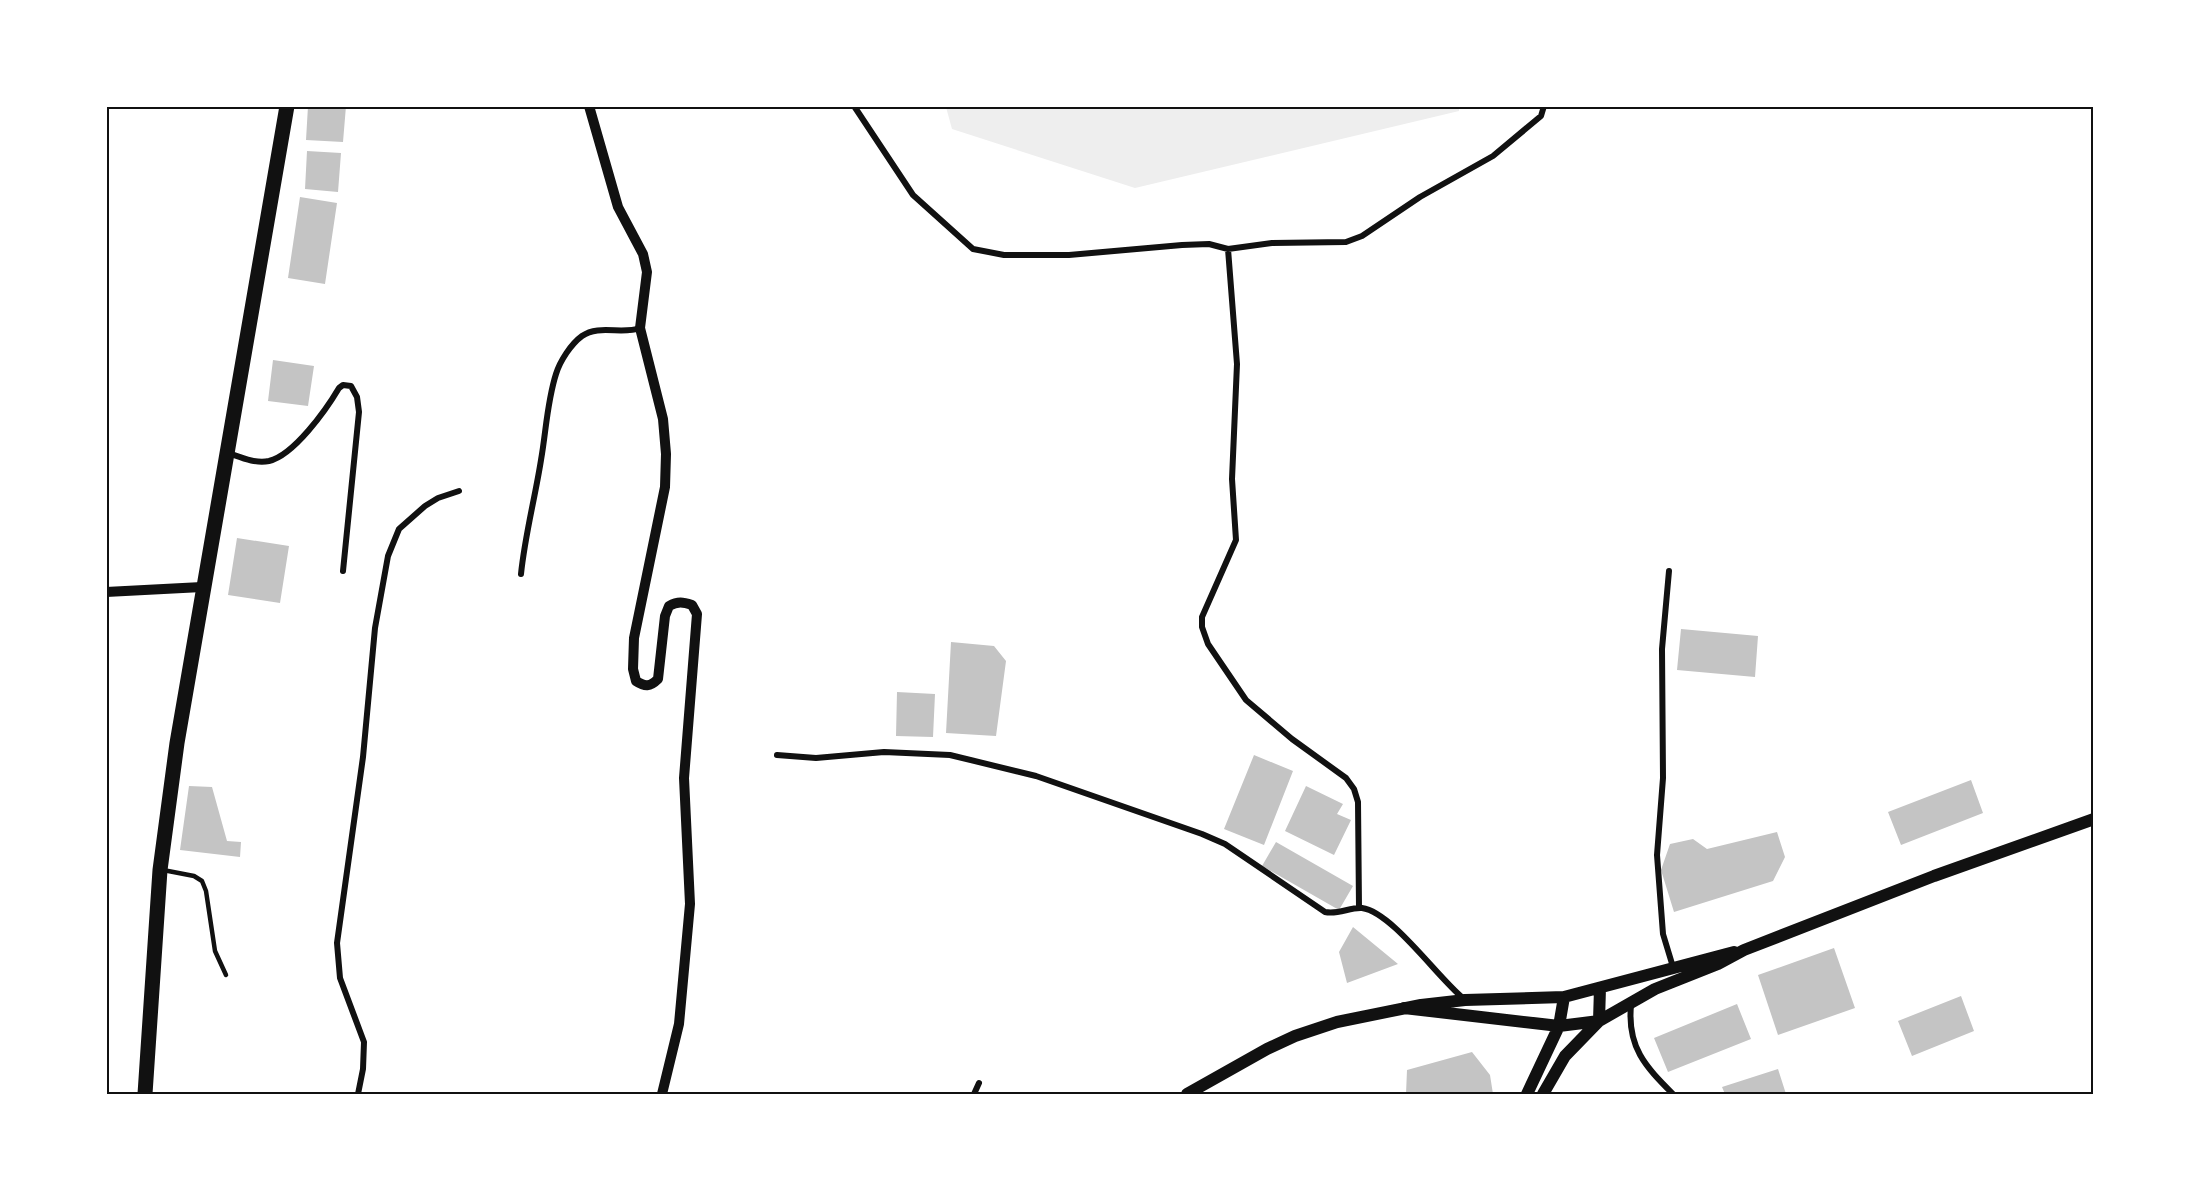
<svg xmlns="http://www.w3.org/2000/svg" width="2200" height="1201" font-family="Georgia,serif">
<rect width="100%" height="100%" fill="#fff"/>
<path fill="#eee" d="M946,107v-1l513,1v4l-324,77 -183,-59z"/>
<path fill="#c4c4c4" d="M308,106h38l-3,36 -37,-2z
M307,151l34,2 -3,39 -33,-3z
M300,197l37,6 -12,81 -37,-6z
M273,360l41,6 -6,40 -40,-5z
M237,538l52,8 -9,57 -52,-8z
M1681,629l77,7 -3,41 -78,-7z
M951,642l43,4 12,15 -10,75 -50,-3z
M897,692l38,2 -2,43 -37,-1z
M1254,755l39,16 -29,74 -40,-16z
M1971,780l12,33 -82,32 -13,-33z
M189,786l23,1 15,54 14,1 -1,15 -60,-7z
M1306,786l37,18 -6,10 14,6 -17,35 -49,-24z
M1777,832l8,25 -12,24 -99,31 -13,-42 9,-26 23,-5 14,10z
M1276,842l77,44 -14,24 -77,-44z
M1353,927l45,37 -51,19 -8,-31z
M1834,948l21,60 -77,27 -20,-60z
M1961,996l13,35 -62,25 -14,-35z
M1737,1004l14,35 -83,33 -14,-34z
M1472,1052l18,23 3,19h-87l1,-24z
M1778,1069l8,25h-61l-3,-7z"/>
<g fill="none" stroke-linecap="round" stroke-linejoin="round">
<path stroke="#111" stroke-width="4.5" d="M163,870l31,6 8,5 4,10 9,60 11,24"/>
<path stroke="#111" stroke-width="6" d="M854,106l59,89 60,54 31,6h65l113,-10 27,-1 19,5 44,-6 74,-1 16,-6 58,-39 73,-41 48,-40 3,-10
M1228,249l9,115 -5,115 4,61 -34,77v10l6,17 38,56 46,39 54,39 8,11 4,13 1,106
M228,453c12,4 27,11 41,8 25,-6 57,-51 70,-73l4,-3 8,1 6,11 2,15 -16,159
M1669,571l-7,78 1,129 -6,77 6,79 10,33
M521,574c4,-39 14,-76 20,-114 5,-28 6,-58 15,-86 4,-13 15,-30 26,-38 17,-12 40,-1 58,-8
M777,755l39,3 68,-6 66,3 86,21 166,58 23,10 100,68c13,3 25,-5 37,-4 30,4 76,70 101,90
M1631,1005c-4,42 14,61 42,89
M358,1094l5,-25 1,-27 -24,-64 -3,-35 26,-186 12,-129 13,-72 11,-27 26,-23 13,-8 21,-7
M974,1094l5,-11"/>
<path stroke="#111" stroke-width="10" d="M589,106l29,101 25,47 4,18 -7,56 23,91 3,35 -1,33 -31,151 -1,31 3,12c9,6 14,6 22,-2l7,-63 4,-10c9,-5 14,-4 23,-1l5,9 -13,164 6,126 -11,120 -17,70
M106,592l96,-5"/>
<path stroke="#111" stroke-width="12" d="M1404,1008l155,18 40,-5 56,-32 63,-25 26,-14 190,-74 160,-57
M1187,1094l80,-45 28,-13 42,-14 84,-17 44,-5 99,-3 170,-45
M1527,1094l32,-68 5,-29
M1543,1094l22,-38 34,-35 1,-33"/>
<path stroke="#111" stroke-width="15" d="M145,1094l15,-224 17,-127 110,-637"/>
</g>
<rect width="2200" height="1201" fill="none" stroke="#ffffff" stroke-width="216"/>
<rect x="108" y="108" width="1984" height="985" fill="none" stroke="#111" stroke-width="2"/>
</svg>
